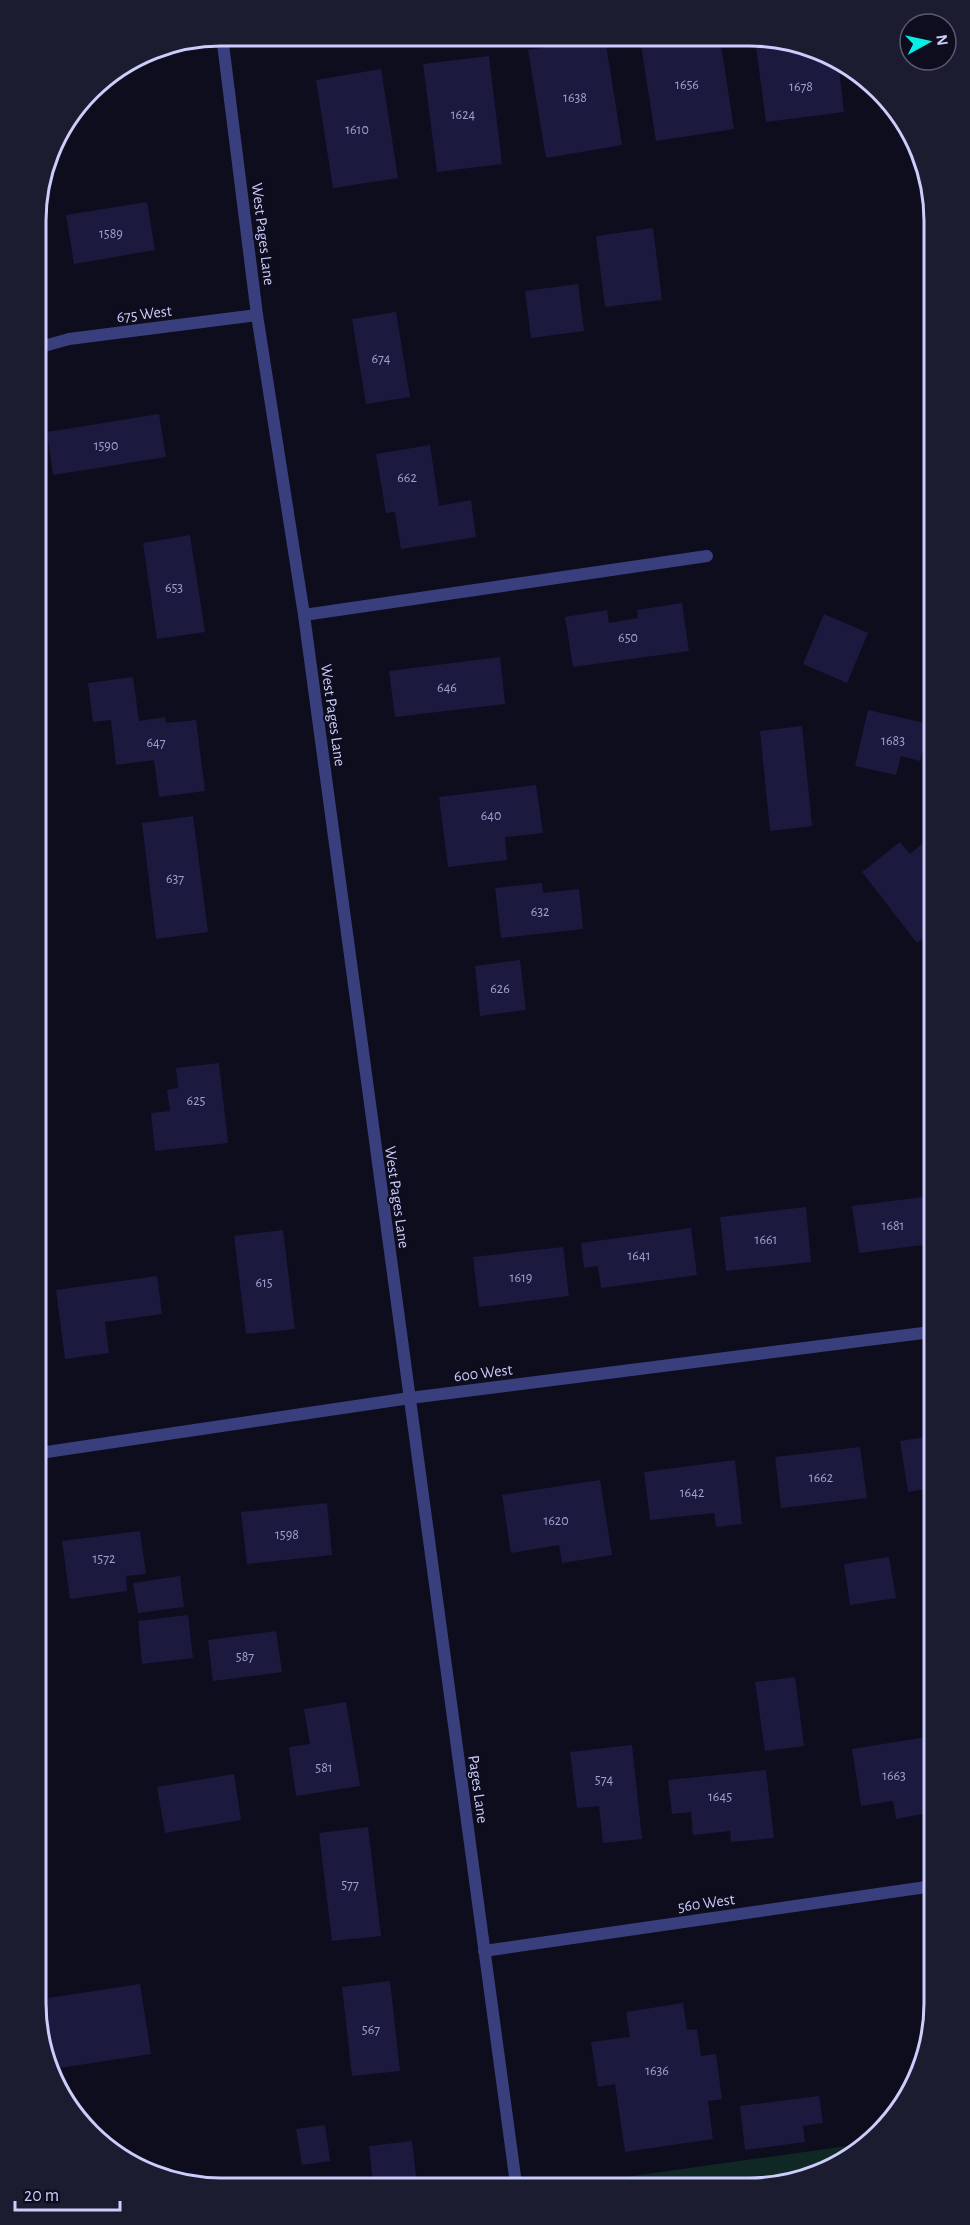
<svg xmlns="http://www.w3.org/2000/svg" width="970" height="2225" font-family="'Alegreya Sans',sans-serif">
<rect width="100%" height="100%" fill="#0d0d1e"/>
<path fill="#102824" d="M868,2143l-17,15 -55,25 -220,1z"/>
<path fill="#1c193f" d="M605,38l17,107 -76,13 -18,-108z
M640,39h80l14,90 -78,12z
M755,39l29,1 47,15 7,5 6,52 -78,10z
M489,56l13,108 -65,8 -14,-108z
M381,69l17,109 -65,10 -17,-108z
M876,88l3,2 11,18 -10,2z
M147,202l8,48 -81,14 -8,-49z
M653,228l9,72 -57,7 -9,-71z
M578,284l6,47 -53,7 -6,-47z
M396,312l14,85 -44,7 -14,-85z
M159,414l7,43 -113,18 -6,-43z
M430,445l9,61 32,-6 5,37 -75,12 -6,-37 -9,1 -10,-59z
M190,535l15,97 -48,7 -14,-96z
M682,603l7,48 -116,16 -8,-50 42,-7 2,13 29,-5 -1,-8z
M824,614l44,19 -21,50 -44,-19z
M500,657l5,47 -110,13 -6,-46z
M133,677l6,44 26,-4 1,6 30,-3 9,71 -46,6 -5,-37 -38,5 -5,-45 -18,2 -5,-39z
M868,710l61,14 -9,37 -19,-5 -5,19 -41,-9z
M802,726l10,100 -42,5 -10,-100z
M536,785l7,48 -38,4 2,23 -59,7 -9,-70z
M193,816l15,116 -52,7 -14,-116z
M900,842l10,12 13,-11 7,8v82l-13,10 -55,-71z
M542,883l1,10 36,-4 4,40 -82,9 -6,-50z
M520,960l6,50 -46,6 -5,-50z
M219,1063l9,80 -73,8 -4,-38 19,-2 -3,-21 11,-2 -2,-20z
M931,1196v48l-72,9 -7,-47z
M806,1207l5,55 -85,9 -6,-54z
M691,1228l6,47 -96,13 -3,-22 -14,2 -3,-25z
M283,1230l12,99 -49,5 -12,-98z
M563,1247l6,49 -90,11 -6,-50z
M157,1276l5,38 -57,8 4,31 -44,6 -9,-69z
M932,1436v52l-24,4 -8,-51z
M860,1447l7,51 -86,10 -6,-51z
M735,1460l7,64 -26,3 -2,-14 -64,7 -6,-48z
M600,1480l12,75 -50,8 -3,-18 -48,8 -9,-58z
M327,1503l5,52 -85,9 -6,-52z
M140,1531l6,43 -20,2 1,15 -57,8 -8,-58z
M889,1557l7,41 -46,7 -6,-41z
M180,1576l4,31 -46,6 -5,-30z
M188,1615l5,43 -51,6 -4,-43z
M276,1631l6,41 -69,9 -5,-41z
M795,1677l9,69 -39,5 -10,-69z
M346,1702l14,84 -64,10 -7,-49 21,-3 -6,-35z
M933,1736v76l-37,7 -3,-18 -32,5 -9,-57z
M632,1745l10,94 -39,4 -4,-37 -22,2 -7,-56z
M766,1770l8,68 -43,4 -1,-11 -37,4 -2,-23 -19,2 -4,-34z
M234,1774l7,46 -76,13 -8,-46z
M368,1827l13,109 -49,5 -13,-108z
M390,1981l10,90 -48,5 -10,-89z
M140,1984l11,70 -98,15 -9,-16 -2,-54z
M683,2003l4,27 10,-1 4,27 15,-2 6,45 -14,2 5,38 -88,13 -10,-68 -17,3 -7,-45 39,-5 -4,-25z
M819,2096l4,27 -20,3 2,16 -60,8 -5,-44z
M325,2125l5,36 -28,4 -6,-36z
M105,2134l2,12 -16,-11z
M412,2141l5,43 -44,1 -4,-39z
M286,2177l1,8h-54v-1z"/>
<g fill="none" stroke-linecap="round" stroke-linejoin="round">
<path stroke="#393f7c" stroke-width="12" d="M37,348l32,-9 188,-24
M304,615l403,-59
M40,1453l370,-55
M484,1951l449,-65"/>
<path stroke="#393f7c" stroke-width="12" d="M222,36l35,279 47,300 212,1569
M410,1398l521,-66"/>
</g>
<g text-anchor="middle" stroke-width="4.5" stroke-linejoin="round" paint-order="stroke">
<g font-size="14" fill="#a0a0ce">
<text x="687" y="89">1656</text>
<text x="801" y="91">1678</text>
<text x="575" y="102">1638</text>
<text x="463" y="119">1624</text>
<text x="357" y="134">1610</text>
<text x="111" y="238">1589</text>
<text x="381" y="363">674</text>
<text x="106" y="450">1590</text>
<text x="407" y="482">662</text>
<text x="174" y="592">653</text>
<text x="628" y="642">650</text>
<text x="447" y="692">646</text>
<text x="893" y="745">1683</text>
<text x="156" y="747">647</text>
<text x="491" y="820">640</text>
<text x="175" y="883">637</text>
<text x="540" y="916">632</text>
<text x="500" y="993">626</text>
<text x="196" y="1105">625</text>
<text x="893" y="1230">1681</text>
<text x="766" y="1244">1661</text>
<text x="639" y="1260">1641</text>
<text x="521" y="1282">1619</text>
<text x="264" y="1287">615</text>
<text x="821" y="1482">1662</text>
<text x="692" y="1497">1642</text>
<text x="556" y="1525">1620</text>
<text x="287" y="1539">1598</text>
<text x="104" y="1563">1572</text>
<text x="245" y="1661">587</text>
<text x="324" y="1772">581</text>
<text x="894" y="1780">1663</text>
<text x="604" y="1784">574</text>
<text x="720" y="1801">1645</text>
<text x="350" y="1889">577</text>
<text x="371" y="2034">567</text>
<text x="657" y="2075">1636</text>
</g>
<g font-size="16" fill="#cccdfd" stroke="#0d0d1e">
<text transform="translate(264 234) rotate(83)" y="6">West Pages Lane</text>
<text transform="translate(144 313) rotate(-7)" y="6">675 West</text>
<text transform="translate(334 715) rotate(82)" y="6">West Pages Lane</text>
<text transform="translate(398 1197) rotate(82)" y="6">West Pages Lane</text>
<text transform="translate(483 1372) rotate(-7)" y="6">600 West</text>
<text transform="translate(479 1789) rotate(82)" y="6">Pages Lane</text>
<text transform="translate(706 1902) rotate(-8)" y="6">560 West</text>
</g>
</g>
<path d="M0 0H970V2225H0ZM221 46H749A175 175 0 0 1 924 221V2003A175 175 0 0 1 749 2178H221A175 175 0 0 1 46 2003V221A175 175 0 0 1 221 46Z" fill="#1c1c30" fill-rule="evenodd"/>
<path fill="none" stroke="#cccdfd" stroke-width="3" d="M221 46H749A175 175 0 0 1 924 221V2003A175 175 0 0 1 749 2178H221A175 175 0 0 1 46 2003V221A175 175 0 0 1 221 46Z"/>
<g transform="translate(928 42) rotate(82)"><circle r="28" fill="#0d0d1e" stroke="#595a77" stroke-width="1.5"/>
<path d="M0-4.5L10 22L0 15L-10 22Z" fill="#07eee7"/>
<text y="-9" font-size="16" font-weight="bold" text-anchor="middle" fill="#cccdfd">N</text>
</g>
<path d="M15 2201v9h105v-9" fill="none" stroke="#cccdfd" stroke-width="3"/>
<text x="24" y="2201" font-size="18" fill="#cccdfd" stroke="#0d0d1e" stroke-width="4.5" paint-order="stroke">20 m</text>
</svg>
